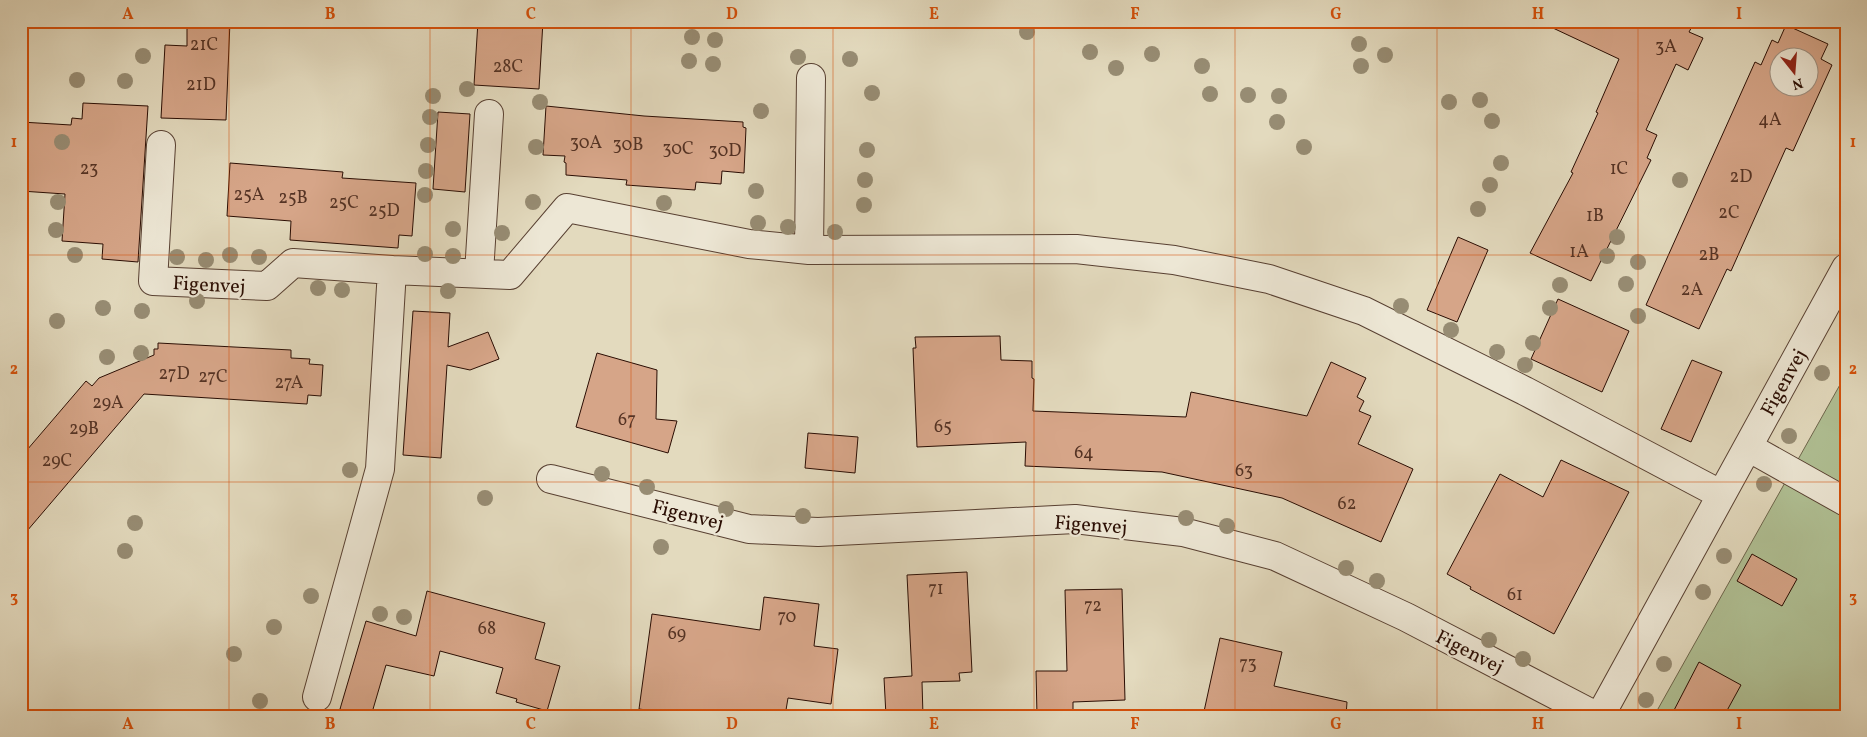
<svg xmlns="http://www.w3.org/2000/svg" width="1867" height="737" font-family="Vollkorn,serif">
<rect width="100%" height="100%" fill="#e3dabe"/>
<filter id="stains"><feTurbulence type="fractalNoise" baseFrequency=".004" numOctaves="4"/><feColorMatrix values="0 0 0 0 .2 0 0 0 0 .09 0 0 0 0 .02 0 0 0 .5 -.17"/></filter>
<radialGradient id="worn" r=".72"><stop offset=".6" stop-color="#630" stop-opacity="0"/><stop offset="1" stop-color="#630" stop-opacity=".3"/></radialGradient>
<path fill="#b0c094" stroke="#6d664c" d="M1846,374v342h-192z"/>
<path fill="#d6a588" stroke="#2a0d03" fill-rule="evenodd" d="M187,21h43l-4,99 -65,-2 4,-73 22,1z
M478,21h65l-4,68 -65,-4z
M1538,21h157l-6,11 14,6 -15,32 -12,-6 -30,66 11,5 -10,23 4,2 -60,121 -61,-28 43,-80 -2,-1 27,-59 -2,-1 23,-53z
M1786,25l42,19 -7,15 11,6 -39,86 -7,-3 -55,123 -4,-2 -28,60 -53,-24 109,-243 6,3 11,-25 6,3zM1780,58h30v30h-30z
M83,103l65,3 -10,156 -36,-3 1,-15 -41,-3 3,-47 -44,-3v-69l50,3 1,-7 10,1z
M546,106l98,10 99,6v5l3,1 -2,45 -22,-2 -1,13 -25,-2 -1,8 -69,-5 1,-5 -61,-5v-12l-2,-1 1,-6 -22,-1z
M438,112l32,2 -5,78 -32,-3z
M230,163l113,9 -1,6 74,5 -4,53 -13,-1 -1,13 -108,-8 1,-19 -64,-5z
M1458,237l30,13 -31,72 -30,-12z
M1558,299l71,32 -27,61 -71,-33z
M413,311l37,2 -2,34 40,-15 11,27 -29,11 -23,-5 -6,93 -38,-3z
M1000,336l1,24 31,1v17l2,1 -1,32 153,6 5,-25 116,24 24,-54 35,16 -9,19 7,4 -5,10 12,5 -13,28 55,25 -32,73 -99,-44 -120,-26 -137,-6 1,-24 -109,5 -4,-99h3l-1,-11z
M158,343l133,7v8l19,1 -1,5 14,1 -2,31 -13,-1 -1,9 -163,-10 -123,144v-81l65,-76 6,5 7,-8 55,-23v-6h4z
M597,353l60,17 -1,49 21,2 -9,32 -92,-26z
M1692,360l30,12 -31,70 -30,-13z
M808,433l50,4 -3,36 -50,-5z
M1561,460l68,32 -75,142 -84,-45 1,-2 -24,-13 53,-100 43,23z
M1752,554l45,25 -15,27 -45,-25z
M967,572l5,100 -13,1 1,8 -38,1 1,34h-37l-2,-38 28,-2 -5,-101z
M1122,589l3,111 -52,2v14h-36l-1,-45h31l-2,-81z
M427,591l118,32 -10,36 25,7 -13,45 -31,-9 1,-3 -21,-6 7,-25 -63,-17 -6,25 -48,-11 -15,51h-9l-22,-7 26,-88 50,15z
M764,597l55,7 -5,42 24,3 -7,55 -43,-6 -3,18h-94l-52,-7 13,-95 108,16z
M1220,638l62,14 -8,34 73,16 -1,14h-143z
M1699,662l42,23 -17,31h-53z"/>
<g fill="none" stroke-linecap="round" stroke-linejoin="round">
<defs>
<path id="minor" d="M161,145l-8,136 114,5 26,-23 99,7
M809,250l2,-172
M479,273l10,-159
M1748,447l98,55
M551,479l198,50 69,3 257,-13 108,13 92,24 131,61 190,99
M317,697l63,-228 12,-199 118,5 57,-67 182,36 60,6 267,-1 98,11 95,19 95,32 161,80 195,103
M1600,716l246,-448"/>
</defs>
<use href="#minor" stroke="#584032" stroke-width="30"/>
<use href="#minor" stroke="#ede7d5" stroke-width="28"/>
</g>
<g fill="#978c73">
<circle cx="1027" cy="32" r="8"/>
<circle cx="692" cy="37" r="8"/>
<circle cx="715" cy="40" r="8"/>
<circle cx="1359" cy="44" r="8"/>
<circle cx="1090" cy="52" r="8"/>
<circle cx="1152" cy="54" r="8"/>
<circle cx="1385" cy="55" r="8"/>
<circle cx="143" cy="56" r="8"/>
<circle cx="798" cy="57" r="8"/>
<circle cx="850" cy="59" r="8"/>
<circle cx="689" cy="61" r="8"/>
<circle cx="713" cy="64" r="8"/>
<circle cx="1202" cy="66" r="8"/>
<circle cx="1361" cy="66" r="8"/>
<circle cx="1116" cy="68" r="8"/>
<circle cx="77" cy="80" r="8"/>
<circle cx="125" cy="81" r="8"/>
<circle cx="467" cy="89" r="8"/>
<circle cx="872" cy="93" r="8"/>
<circle cx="1210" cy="94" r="8"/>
<circle cx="1248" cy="95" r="8"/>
<circle cx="433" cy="96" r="8"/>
<circle cx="1279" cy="96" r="8"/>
<circle cx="1480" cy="100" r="8"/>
<circle cx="540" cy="102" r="8"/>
<circle cx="1449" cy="102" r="8"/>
<circle cx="761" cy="111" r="8"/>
<circle cx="430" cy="117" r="8"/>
<circle cx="1492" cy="121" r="8"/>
<circle cx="1277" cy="122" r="8"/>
<circle cx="62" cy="142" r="8"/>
<circle cx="428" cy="145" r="8"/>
<circle cx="536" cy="147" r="8"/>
<circle cx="1304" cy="147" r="8"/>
<circle cx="867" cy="150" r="8"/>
<circle cx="1501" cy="163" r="8"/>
<circle cx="426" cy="171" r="8"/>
<circle cx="865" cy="180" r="8"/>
<circle cx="1680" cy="180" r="8"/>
<circle cx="1490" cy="185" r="8"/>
<circle cx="756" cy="191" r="8"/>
<circle cx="425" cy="195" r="8"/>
<circle cx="58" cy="202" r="8"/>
<circle cx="533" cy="202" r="8"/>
<circle cx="664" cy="203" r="8"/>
<circle cx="864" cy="205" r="8"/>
<circle cx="1478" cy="209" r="8"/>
<circle cx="758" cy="223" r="8"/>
<circle cx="788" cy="227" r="8"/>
<circle cx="453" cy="229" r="8"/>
<circle cx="56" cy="230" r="8"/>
<circle cx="835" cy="232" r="8"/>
<circle cx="502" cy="233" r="8"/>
<circle cx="1617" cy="237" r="8"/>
<circle cx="425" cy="254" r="8"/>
<circle cx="75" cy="255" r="8"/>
<circle cx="230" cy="255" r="8"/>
<circle cx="453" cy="256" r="8"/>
<circle cx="1607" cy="256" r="8"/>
<circle cx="177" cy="257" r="8"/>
<circle cx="259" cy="257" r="8"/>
<circle cx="206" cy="260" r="8"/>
<circle cx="1638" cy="262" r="8"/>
<circle cx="1626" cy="284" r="8"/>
<circle cx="1560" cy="285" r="8"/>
<circle cx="318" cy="288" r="8"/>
<circle cx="342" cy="290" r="8"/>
<circle cx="448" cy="291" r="8"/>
<circle cx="197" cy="301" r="8"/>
<circle cx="1401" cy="306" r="8"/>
<circle cx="103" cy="308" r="8"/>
<circle cx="1550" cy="308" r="8"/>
<circle cx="142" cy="311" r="8"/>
<circle cx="1638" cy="316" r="8"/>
<circle cx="57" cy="321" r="8"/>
<circle cx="1451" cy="330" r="8"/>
<circle cx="1533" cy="343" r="8"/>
<circle cx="1497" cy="352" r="8"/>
<circle cx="141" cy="353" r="8"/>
<circle cx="107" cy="357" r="8"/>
<circle cx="1525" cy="365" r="8"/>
<circle cx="1822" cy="373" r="8"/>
<circle cx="1789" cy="436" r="8"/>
<circle cx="350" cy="470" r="8"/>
<circle cx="602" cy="474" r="8"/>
<circle cx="1764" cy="484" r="8"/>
<circle cx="647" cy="487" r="8"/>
<circle cx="485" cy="498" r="8"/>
<circle cx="726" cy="509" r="8"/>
<circle cx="803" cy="516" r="8"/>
<circle cx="1186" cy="518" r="8"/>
<circle cx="135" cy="523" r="8"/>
<circle cx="1227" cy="526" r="8"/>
<circle cx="661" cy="547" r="8"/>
<circle cx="125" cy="551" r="8"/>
<circle cx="1724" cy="556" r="8"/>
<circle cx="1346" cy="568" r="8"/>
<circle cx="1377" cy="581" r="8"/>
<circle cx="1703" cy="592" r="8"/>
<circle cx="311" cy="596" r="8"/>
<circle cx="380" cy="614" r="8"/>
<circle cx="404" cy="617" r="8"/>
<circle cx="274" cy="627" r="8"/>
<circle cx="1489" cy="640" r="8"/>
<circle cx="234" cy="654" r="8"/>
<circle cx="1523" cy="659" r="8"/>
<circle cx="1664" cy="664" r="8"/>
<circle cx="1646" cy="700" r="8"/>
<circle cx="260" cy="701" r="8"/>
</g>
<path fill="none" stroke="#d5510b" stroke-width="1" stroke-opacity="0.55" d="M229,21v695M430,21v695M631,21v695M833,21v695M1034,21v695M1235,21v695M1437,21v695M1638,21v695M21,255h1825M21,482h1825"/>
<g text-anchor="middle" stroke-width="4.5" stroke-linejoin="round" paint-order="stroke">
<g font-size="18" fill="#553324">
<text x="204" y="50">21C</text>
<text x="1666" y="52">3A</text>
<text x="508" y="72">28C</text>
<text x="201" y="90">21D</text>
<text x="1770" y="125">4A</text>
<text x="586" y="148">30A</text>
<text x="628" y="150">30B</text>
<text x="678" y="154">30C</text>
<text x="725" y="156">30D</text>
<text x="89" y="174">23</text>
<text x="1619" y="174">1C</text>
<text x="1741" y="182">2D</text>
<text x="249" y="200">25A</text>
<text x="293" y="203">25B</text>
<text x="344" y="208">25C</text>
<text x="384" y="216">25D</text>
<text x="1729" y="218">2C</text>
<text x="1595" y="221">1B</text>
<text x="1579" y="257">1A</text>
<text x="1709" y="260">2B</text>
<text x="1692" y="295">2A</text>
<text x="174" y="379">27D</text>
<text x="213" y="382">27C</text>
<text x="289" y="388">27A</text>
<text x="108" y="408">29A</text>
<text x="627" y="425">67</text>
<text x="943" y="432">65</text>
<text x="84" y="434">29B</text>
<text x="1084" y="458">64</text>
<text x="57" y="466">29C</text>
<text x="1244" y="476">63</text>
<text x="1347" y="509">62</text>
<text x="936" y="594">71</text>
<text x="1515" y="600">61</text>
<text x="1093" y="611">72</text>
<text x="787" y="622">70</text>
<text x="487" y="634">68</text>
<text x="677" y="639">69</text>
<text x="1248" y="669">73</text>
</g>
<g font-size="20" fill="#2a0d03" stroke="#ede7d5">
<text transform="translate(209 284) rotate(3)" y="7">Figenvej</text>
<text transform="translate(1783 382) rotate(-61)" y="7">Figenvej</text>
<text transform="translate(688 514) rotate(14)" y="7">Figenvej</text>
<text transform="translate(1091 524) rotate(4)" y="7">Figenvej</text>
<text transform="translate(1470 651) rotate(27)" y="7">Figenvej</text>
</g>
</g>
<rect width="1867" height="737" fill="none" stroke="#e3dabe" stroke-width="55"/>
<g transform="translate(1794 72) rotate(163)"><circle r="24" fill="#ede7d5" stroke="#9f9081"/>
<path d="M0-4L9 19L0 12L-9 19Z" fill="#8f2418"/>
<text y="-8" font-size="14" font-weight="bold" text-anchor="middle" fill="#2a0d03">N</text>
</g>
<rect x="28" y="28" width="1812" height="682" fill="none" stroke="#d5510b" stroke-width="2"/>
<g font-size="16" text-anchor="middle" font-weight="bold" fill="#d5510b">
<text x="128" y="19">A</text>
<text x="330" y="19">B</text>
<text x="531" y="19">C</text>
<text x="732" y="19">D</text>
<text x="934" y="19">E</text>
<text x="1135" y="19">F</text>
<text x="1336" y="19">G</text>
<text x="1538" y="19">H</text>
<text x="1739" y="19">I</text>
<text x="14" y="147">1</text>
<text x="1853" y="147">1</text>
<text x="14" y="374">2</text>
<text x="1853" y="374">2</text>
<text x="14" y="602">3</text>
<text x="1853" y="602">3</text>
<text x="128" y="729">A</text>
<text x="330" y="729">B</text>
<text x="531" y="729">C</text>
<text x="732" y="729">D</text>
<text x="934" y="729">E</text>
<text x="1135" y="729">F</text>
<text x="1336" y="729">G</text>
<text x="1538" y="729">H</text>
<text x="1739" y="729">I</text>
</g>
<rect width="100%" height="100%" filter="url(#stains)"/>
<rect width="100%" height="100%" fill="url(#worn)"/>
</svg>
